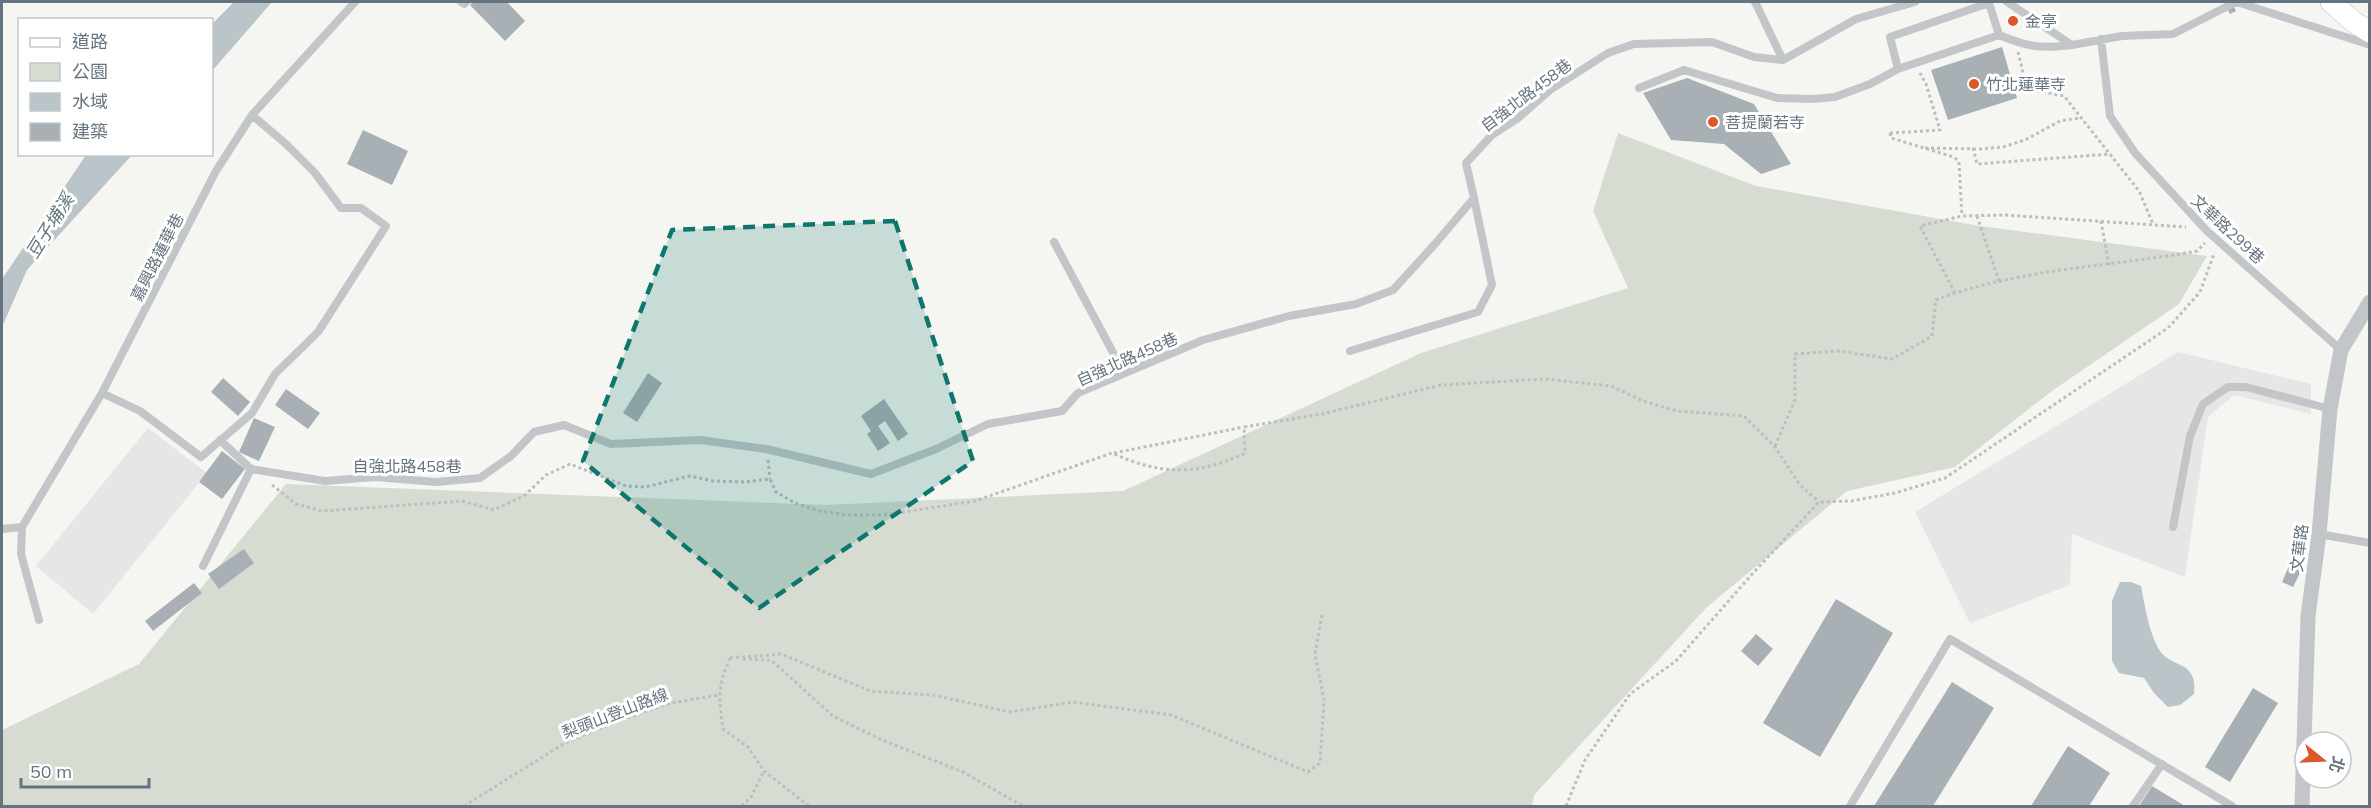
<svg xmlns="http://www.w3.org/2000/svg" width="2371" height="808" font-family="Mulish,'Noto Sans TC',sans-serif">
<rect width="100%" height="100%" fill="#f5f5f1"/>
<path fill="#e5e6e5" d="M2178,352l133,32v30l-77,-19 -26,22 -23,160 -113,-43 -2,51 -100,38 -55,-111z
M148,428l59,45 -114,141 -57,-48z"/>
<path fill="#d6dcd2" d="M1618,133l138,53 224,40 227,30 -28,48 -130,89 -94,74 -108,24 -140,116 -173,188 -2,11h-1530v-76l137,-66 147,-180 540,21 297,-14 298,-138 207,-65 -35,-77z"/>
<path fill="#bbc5c9" d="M234,2h38l-60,69v-47z
M86,155h46l-105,115 -25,57v-48z
M2120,582h11l10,4c4,20 7,41 16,60 12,25 41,11 37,48l-14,11 -12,2 -14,-14 -10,-15 -25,-5 -7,-12v-60z"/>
<path fill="#a9b0b5" d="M473,2h34l18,19 -20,20 -35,-36z
M2224,2h8l4,9 -6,3z
M2009.5 21a3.5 3.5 0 1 1 7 0a3.5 3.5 0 1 1-7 0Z
M2002,47l15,51 -69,22 -17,-50z
M1687,78l67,26 37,60 -30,10 -37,-30 -53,-4 -28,-47z
M363,130l45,21 -16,34 -45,-21z
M648,373l14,10 -25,39 -14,-9z
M223,378l27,24 -12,14 -27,-24z
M286,389l34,24 -12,16 -33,-24z
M884,399l24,35 -10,7 -13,-20 -7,5 12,17 -12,8 -11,-17 4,-3 -10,-15z
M254,418l21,9 -16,34 -20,-9z
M222,451l23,18 -23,30 -23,-17z
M244,549l10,14 -35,26 -11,-15z
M2293,557l12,6 -12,24 -11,-5z
M194,583l8,10 -49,38 -8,-10z
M1836,599l57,34 -73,124 -57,-34z
M1756,634l17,15 -15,17 -17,-15z
M1952,682l42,26 -61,98h-59z
M2253,688l25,15 -48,79 -25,-15z
M2068,746l42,27 -21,33h-58z
M2152,786l33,20h-46z"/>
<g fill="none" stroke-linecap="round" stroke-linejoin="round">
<defs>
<path id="secondary" d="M2331,2l24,21 15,9"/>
</defs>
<use href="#secondary" stroke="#b5b9bd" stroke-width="22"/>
<path stroke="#bcbec0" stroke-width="3" stroke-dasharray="3 3" stroke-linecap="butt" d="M2018,52l9,37 37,7 75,95 14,33
M1890,133l1,5 63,19 5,5 3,54
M1890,133l50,-3 -14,-46 -6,-11
M1925,148l56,1 22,-2 22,-7 35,-19 19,-3
M1973,148l4,16 133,-10
M1977,216l22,65
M2101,221l8,44
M1955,293l-35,-67 42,-10 42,-1 182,12
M1775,446l20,-46v-46l43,-3 54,8 40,-23 4,-36c83,-32 174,-33 261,-49l8,-8
M1114,453l130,-26
M768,460l2,19
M272,485l24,19 26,7 140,-10 32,9 31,-15 21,-20 24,-11 56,22 19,1 45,-11 23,5 32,1 25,-3 6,13 19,11 24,8 28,4h37l91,-14 137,-48c48,22 85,23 133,0l-1,-26 78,-13 119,-29 104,-6 66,7 32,15 34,10 67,5 31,31 25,38 19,17
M730,658l51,-4 89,37 63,4 77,17 63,-10 98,13 137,57 12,-9 4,-63 -9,-46 7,-39
M730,658c-13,30 -11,40 -7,71l25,18 16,24 45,35
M743,659l28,1 62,56 49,24 81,32 60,34
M464,806l101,-63 56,-23 50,-17 48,-8
M742,806l9,-9 13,-26
M1566,806l19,-46 45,-66 46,-33 77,-88 66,-71 32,-1 44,-8 50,-15 223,-150 32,-36 14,-38"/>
<path stroke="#c3c6c9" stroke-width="8" d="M461,2l3,2 2,-2
M1755,2l28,58
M2007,2l65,43 50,-9 51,-2 63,-32
M2237,2l133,43
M2101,39l9,77 25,37 72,78 134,119
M1898,69l-8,-32 99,-34 10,32
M1639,88l45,-18 93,28 36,1 22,-2 35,-13 28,-15 101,-34c29,12 42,14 73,10
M1054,242l70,131
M1350,351l128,-39 14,-27 -18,-87
M102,393l38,18 61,46 51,-44 23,-39 43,-42 68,-106 -25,-18h-20l-26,-35 -29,-29 -34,-29
M220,440l31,29 74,12 50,-4 61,5 44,-4 31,-22 23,-24 30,-7 47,19 89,-4 66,9 105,25 65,-25 52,-25 74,-13 16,-18 125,-53 86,-24 67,-12 37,-14 42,-46 39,-46 -8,-35 26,-28 25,-16 33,-29 58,-37 26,-9 78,-2 42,15 29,3 73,-41 59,-17
M22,527l-1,27 18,66
M2173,527l17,-91 13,-32 25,-17h18l84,22
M2,529l20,-2 80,-134 114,-222 36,-56 103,-113
M2319,534l51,9
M203,566l48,-97
M1850,806l100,-167 282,167
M2133,806l29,-42"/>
<path stroke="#c3c6c9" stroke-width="15" d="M2302,806l6,-190 11,-82 11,-125 11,-59 29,-48"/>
<use href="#secondary" stroke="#fff" stroke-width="21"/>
</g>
<path fill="#0f766e" fill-opacity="0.2" stroke="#0f766e" stroke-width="4.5" stroke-dasharray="12 8" stroke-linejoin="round" d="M895,221l78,240 -214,147 -176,-147 89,-231z"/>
<g fill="#dc572a" stroke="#fff" stroke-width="2">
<circle cx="2013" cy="21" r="6"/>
<circle cx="1974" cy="84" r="6"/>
<circle cx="1713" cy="122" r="6"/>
</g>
<g text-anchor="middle" stroke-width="6" stroke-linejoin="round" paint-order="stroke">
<g font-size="16" fill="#657481" stroke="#fff" text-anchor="start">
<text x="2025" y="27">金亭</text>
<text x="1986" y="90">竹北蓮華寺</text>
<text x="1725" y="128">菩提蘭若寺</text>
</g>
<g font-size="16" fill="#657481" stroke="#fff">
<text transform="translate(1526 95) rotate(-37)" y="6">自強北路458巷</text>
<text transform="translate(2228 229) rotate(43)" y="6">文華路299巷</text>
<text transform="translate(157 257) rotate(-63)" y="6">嘉興路蓮華巷</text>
<text transform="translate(1127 359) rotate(-24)" y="6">自強北路458巷</text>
<text x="407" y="472">自強北路458巷</text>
<text transform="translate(2299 548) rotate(-83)" y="6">文華路</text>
<text transform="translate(615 713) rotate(-21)" y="6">梨頭山登山路線</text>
</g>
<g font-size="18" font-style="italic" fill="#60767f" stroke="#fff">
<text transform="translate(50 226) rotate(-58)" y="6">豆子埔溪</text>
</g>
</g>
<rect width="2371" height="808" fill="none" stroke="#657481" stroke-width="6"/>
<rect x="18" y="18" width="195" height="138" fill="#ffffff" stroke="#c1c7cd" stroke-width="1.5"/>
<rect x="30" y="38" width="30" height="9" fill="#ffffff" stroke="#c1c7cd" stroke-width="1.5"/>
<text x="72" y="48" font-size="18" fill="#657481">道路</text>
<rect x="30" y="63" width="30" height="18" fill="#d6dcd2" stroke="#c1c7cd" stroke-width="1.5"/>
<text x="72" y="78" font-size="18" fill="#657481">公園</text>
<rect x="30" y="93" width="30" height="18" fill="#bbc5c9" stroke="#c1c7cd" stroke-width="1.5"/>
<text x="72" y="108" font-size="18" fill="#657481">水域</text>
<rect x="30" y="123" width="30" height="18" fill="#a9b0b5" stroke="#c1c7cd" stroke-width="1.5"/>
<text x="72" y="138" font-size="18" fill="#657481">建築</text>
<g transform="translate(2323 760) rotate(108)"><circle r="28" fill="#ffffff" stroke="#c1c7cd" stroke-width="1.5"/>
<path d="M0-4.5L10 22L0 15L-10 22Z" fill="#dc572a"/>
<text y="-9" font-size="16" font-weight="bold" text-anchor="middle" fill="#657481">北</text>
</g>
<path d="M21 778v9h128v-9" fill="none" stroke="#657481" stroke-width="3"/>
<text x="30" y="778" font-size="18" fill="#657481" stroke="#ffffff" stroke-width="4.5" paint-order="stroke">50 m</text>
</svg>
